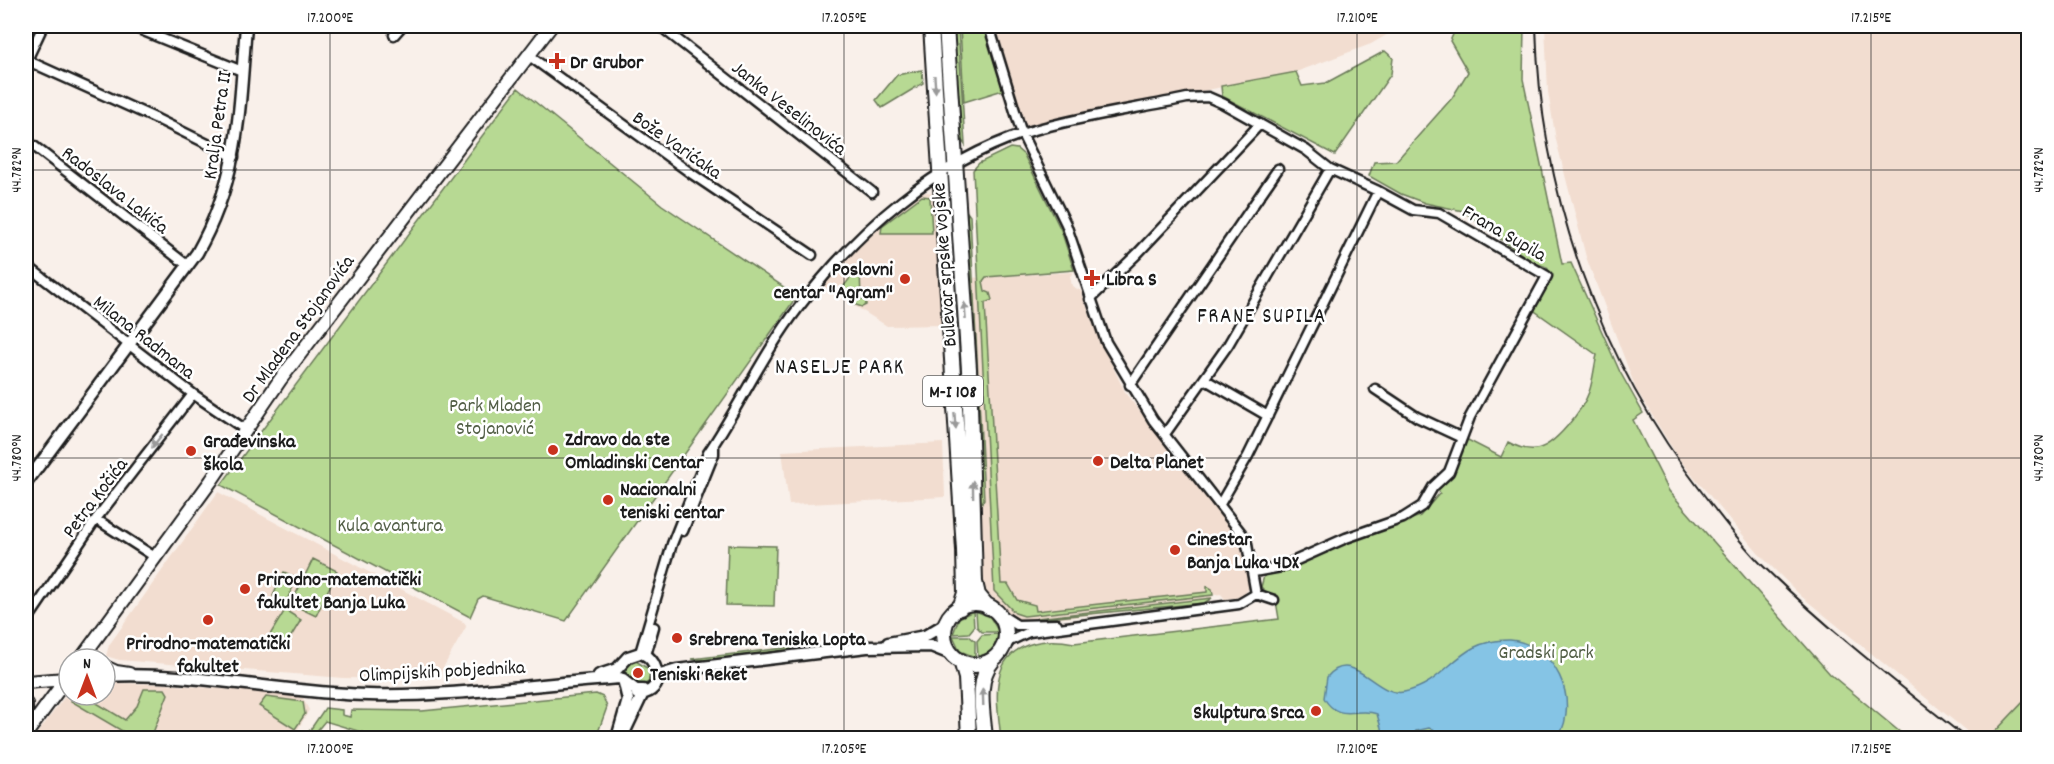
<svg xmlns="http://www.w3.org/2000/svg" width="2054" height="764" font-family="Dekko,sans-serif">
<rect width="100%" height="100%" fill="#f9f0ea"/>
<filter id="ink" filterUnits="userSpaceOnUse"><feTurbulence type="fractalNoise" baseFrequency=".0167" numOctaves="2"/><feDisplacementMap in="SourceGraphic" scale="12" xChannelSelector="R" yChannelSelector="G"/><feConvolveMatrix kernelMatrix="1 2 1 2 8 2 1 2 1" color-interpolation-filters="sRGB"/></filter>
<g filter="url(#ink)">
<path fill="#f2ddd0" d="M992,26h410l-31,18 -75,28 -272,55z
M1545,26h483v671l-39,41h-14l-174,-142 -43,-43 -79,-94 -43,-70 -50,-132 -30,-117 -8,-48z
M928,192l9,4 8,129 -58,1 -66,-41 35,-40 33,-31 30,-21z
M1074,272l-4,4 2,10 9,5 16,43 29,60 112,141 10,31 2,20 -7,11 -18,2 -4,-5 -8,1 -4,7 -182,20h-7l-11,-7 -22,-23 -4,-12 -14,-302z
M943,443l2,54 -156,8 -7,-54z
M218,492l247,131 1,4 -27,48 -45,4 -51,-1 -224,-18 -13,-4 3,-11z
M105,683l59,1 124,11 15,3 6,12 -16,28h-259l35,-47v4h36z"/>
<path fill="#b7d993" stroke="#6a7a58" stroke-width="1.5" d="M953,26h5l7,119 -6,-9z
M960,26h25l18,64 -39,12z
M1457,26h67l-1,53 39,185 9,-1 49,109 23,41 -10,7 36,71 161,183 77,64h-906c-2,-18 -6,-42 -2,-60 7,-36 46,-41 75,-35l205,-24 -4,-24 -9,-3 -5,-5 3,-11 22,-6 42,-21 92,-33 20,-23 -4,-6 28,-49 37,19 7,-15c7,4 18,8 27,7 19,-1 48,-40 54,-57 4,-11 5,-25 8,-37l-65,-46 20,-31 -5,-11 -15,-5 -69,-51 -38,-8 -24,-9 -32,-18 5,-14 22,-1 56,-63 16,-26 -18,-31z
M1385,51l8,7 -2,16 -56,81 -113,-59 -1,-10 75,-14 6,14 24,-3z
M922,70l1,13 -41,25 -6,-8 21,-25z
M518,88l144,117 135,91 -231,325 -83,-25 -5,3 -8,18 -249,-132z
M1010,148l7,1 7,6 37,75 13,40 -88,7 -3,4 2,10 5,2 2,7 -7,3 16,281h7l9,16 18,5 1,6 171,-19v-6l5,3 1,6 -189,21 -9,-3 -21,-22 -21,-421 6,-7z
M922,196l8,1 2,36h-51l1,-7z
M967,212l3,4 14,283 -4,7z
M949,213h3l6,123 6,42 2,121z
M857,269h3l1,30 5,1v5l-4,2 -9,-3 1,-3 -14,-10z
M728,545l48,1 -2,60 -48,-1z
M313,559l24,12 -21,45 -25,-12z
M284,572l13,6 -11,24 -13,-6z
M1212,598l-8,5 -168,16 1,-1z
M285,610l16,10 -17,28 -16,-10z
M973,611l1,16 -5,6 -16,1 6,-16z
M976,611l14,6 9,15h-17l-5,-5z
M999,634l-7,17 -14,6 -1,-16 5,-6z
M953,636h16l6,5v16l-15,-6z
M793,647l-2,4 -81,10 -18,-2z
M636,661l17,11 -2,8 -6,4h-8l-12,-10 2,-8z
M144,689h21l3,5 -17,44h-17l-63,-37 3,-6h16v4l35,21 12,-14z
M596,694l7,3 4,10 -11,31h-215l-56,-17 -14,17 -5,-2 19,-28 17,2v5l8,2 1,-7 71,1z
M266,697l37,5 2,12 -10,15 -36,-23z
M2028,697v29l-9,12h-30z"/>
<path fill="#85c4e5" stroke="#5b8195" stroke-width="1.5" d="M1510,640c45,4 71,59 48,98h-108l-21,-10 -13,3 -7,7h-25l-7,-24c-19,-8 -38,10 -53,-16l3,-21c26,-31 49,21 77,15 47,-10 50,-53 106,-52z"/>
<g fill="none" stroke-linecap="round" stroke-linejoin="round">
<defs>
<path id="minor" d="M131,26l111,45
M660,26l212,166
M989,26l33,108 44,90 40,118 47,78 93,119 10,55 18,6
M394,35l8,-9
M528,55l164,119 120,81
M26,60l131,59 77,38
M26,62l17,-36
M26,140l161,125
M26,265l167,129 53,36
M1090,299l47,-45 123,-130
M1204,379l64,37
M1130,385l148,-216
M1375,389l42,28 43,20
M1165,434l63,-89 102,-176 48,22 -130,265 -28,48
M96,519l59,38
M683,531l31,-77v-7
M1254,572l27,-5 65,-29 57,-20 19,-12 11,-19 16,-15 21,-55 77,-141 -108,-63 -26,-3 -35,-19
M998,613l19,12 40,-1
M26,622l70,-103 97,-125
M640,653l32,-109 36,-91c31,-46 56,-101 91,-146 59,-77 137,-147 232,-176 50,-15 104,-22 156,-33l21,-1 16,7 82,46 24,19
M999,654l11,-13 19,-9 210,-28 17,-10
M646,655l8,-28"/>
<path id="tertiary" d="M26,483l171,-230c43,-76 42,-143 49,-227
M888,643l37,-7 22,-13
M599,675l18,-6 11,-12 12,-4c12,3 18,15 16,27
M105,676c88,-5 176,17 264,19 84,2 167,-11 251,-17l16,12h7
M657,676l20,-6 190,-23 64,-1 20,8
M637,694c12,0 19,-6 22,-17l8,-3
M624,733l19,-40
M617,738l11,-38 -5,-21"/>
<path id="secondary" d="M81,659l130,-178 69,-101 271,-354
M105,667l11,5 13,2
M26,682l40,-3
M26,704v28
M26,734l43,-59"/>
<path id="primary" d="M931,26l33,524 1,43 -5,15
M946,26l23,343 6,213 3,13 10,12
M944 634a31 31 0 1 1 62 0a31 31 0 1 1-62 0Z
M961,661l5,17 3,60
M985,738c-2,-25 -10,-58 8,-78"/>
</defs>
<use href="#minor" stroke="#1c1c1c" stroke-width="13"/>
<use href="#tertiary" stroke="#1c1c1c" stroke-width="15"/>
<use href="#secondary" stroke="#1c1c1c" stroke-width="16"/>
<use href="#primary" stroke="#1c1c1c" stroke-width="18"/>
<use href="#minor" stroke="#fff" stroke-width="8"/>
<use href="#tertiary" stroke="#fff" stroke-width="10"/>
<use href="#secondary" stroke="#fff" stroke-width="12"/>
<use href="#primary" stroke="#fff" stroke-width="14"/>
<path stroke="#1c1c1c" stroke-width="2" d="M1536,26c4,170 64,335 168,469 18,24 37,49 58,70 63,62 135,118 204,173"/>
</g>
<defs><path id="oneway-solid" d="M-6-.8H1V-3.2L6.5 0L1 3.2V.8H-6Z" transform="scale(1.5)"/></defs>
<g fill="#999">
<use href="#oneway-solid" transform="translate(935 84) rotate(86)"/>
<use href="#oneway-solid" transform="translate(965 311) rotate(-94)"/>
<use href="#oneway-solid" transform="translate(955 421) rotate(86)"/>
<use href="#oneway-solid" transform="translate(157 441) rotate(128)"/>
<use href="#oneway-solid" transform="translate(973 489) rotate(-91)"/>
<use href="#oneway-solid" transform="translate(983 697) rotate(-92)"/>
</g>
</g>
<path fill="none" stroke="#1c1c1c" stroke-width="1.5" stroke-opacity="0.45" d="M330,26v712M844,26v712M1357,26v712M1871,26v712M26,170h2002M26,458h2002"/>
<g fill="#c8321e" stroke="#fff" stroke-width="2">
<path d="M554 52h6v6h6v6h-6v6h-6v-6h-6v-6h6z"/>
<path d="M1089 269h6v6h6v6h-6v6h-6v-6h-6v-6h6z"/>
<circle cx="905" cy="279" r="6"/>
<circle cx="553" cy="450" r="6"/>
<circle cx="191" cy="451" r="6"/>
<circle cx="1098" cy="461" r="6"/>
<circle cx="608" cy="500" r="6"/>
<circle cx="1175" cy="550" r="6"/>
<circle cx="245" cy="589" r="6"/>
<circle cx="208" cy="620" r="6"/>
<circle cx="677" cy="638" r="6"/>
<circle cx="638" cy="673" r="6"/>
<circle cx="1316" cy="711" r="6"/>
</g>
<g text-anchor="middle" stroke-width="5" stroke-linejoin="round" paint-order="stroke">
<rect fill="#fff" stroke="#606060" stroke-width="1.5" x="923" y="376" width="60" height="30" rx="4.5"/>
<g font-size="18" font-weight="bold" fill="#1c1c1c">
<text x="953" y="397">M-I 108</text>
</g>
<g font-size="20" font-weight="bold" fill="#1c1c1c" stroke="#fff" text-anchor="start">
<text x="570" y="68">Dr Grubor</text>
<text x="893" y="275" text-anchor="end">Poslovni<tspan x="893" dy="23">centar "Agram"</tspan></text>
<text x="1106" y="285">Libra S</text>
<text x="565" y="445">Zdravo da ste<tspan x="565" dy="23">Omladinski Centar</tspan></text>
<text x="203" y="447">Građevinska<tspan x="203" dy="23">škola</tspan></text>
<text x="1110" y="468">Delta Planet</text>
<text x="620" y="495">Nacionalni<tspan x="620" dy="23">teniski centar</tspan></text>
<text x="1187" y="545">CineStar<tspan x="1187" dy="23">Banja Luka 4DX</tspan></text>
<text x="257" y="585">Prirodno-matematički<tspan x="257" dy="23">fakultet Banja Luka</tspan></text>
<text x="689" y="645">Srebrena Teniska Lopta</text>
<text x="208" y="649" text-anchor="middle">Prirodno-matematički<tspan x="208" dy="23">fakultet</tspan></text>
<text x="650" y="680">Teniski Reket</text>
<text x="1304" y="718" text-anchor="end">Skulptura Srca</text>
</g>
<g font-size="20" fill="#1c1c1c" stroke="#fff">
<text transform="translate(790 107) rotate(38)" y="7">Janka Veselinovića</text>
<text transform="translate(216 125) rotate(-82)" y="7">Kralja Petra II</text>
<text transform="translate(678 144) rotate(35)" y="7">Bože Varićaka</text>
<text transform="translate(116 189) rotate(38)" y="7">Radoslava Lakića</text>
<text transform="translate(1505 232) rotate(30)" y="7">Frana Supila</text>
<text transform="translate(943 265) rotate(-94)" y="7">Bulevar srpske vojske</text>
<text transform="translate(297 328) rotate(-54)" y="7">Dr Mladena Stojanovića</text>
<text transform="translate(145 336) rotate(38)" y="7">Milana Radmana</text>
<text transform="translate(94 497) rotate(-53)" y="7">Petra Kočića</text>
<text transform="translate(442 670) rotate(-3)" y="7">Olimpijskih pobjednika</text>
</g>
<g font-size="20" fill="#525e46" stroke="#fff">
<text x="495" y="411">Park Mladen<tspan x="495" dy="23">Stojanović</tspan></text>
<text x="390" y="531">Kula avantura</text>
<text x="1546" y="658">Gradski park</text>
</g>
<g font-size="21" letter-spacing="1.5" fill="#1c1c1c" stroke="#fff">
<text x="1262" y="322">FRANE SUPILA</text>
<text x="840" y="373">NASELJE PARK</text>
</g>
</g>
<rect width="2054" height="764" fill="none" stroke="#fff" stroke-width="66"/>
<g transform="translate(87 677)"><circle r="28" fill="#ffffff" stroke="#a4a4a4" stroke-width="1.5"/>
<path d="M0-4.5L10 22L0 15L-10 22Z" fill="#c8321e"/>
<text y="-9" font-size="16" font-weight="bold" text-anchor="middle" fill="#1c1c1c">N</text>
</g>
<rect x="33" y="33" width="1988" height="698" fill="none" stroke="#1c1c1c" stroke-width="2"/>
<g font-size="15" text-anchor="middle" fill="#1c1c1c">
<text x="330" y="22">17.200°E</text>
<text x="844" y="22">17.205°E</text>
<text x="1357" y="22">17.210°E</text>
<text x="1871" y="22">17.215°E</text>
<text transform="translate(16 170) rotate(-90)" y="5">44.782°N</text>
<text transform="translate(2038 170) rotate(-90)" y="5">44.782°N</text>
<text transform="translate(16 458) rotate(-90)" y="5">44.780°N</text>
<text transform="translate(2038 458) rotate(-90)" y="5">44.780°N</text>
<text x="330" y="753">17.200°E</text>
<text x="844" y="753">17.205°E</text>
<text x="1357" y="753">17.210°E</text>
<text x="1871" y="753">17.215°E</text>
</g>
</svg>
